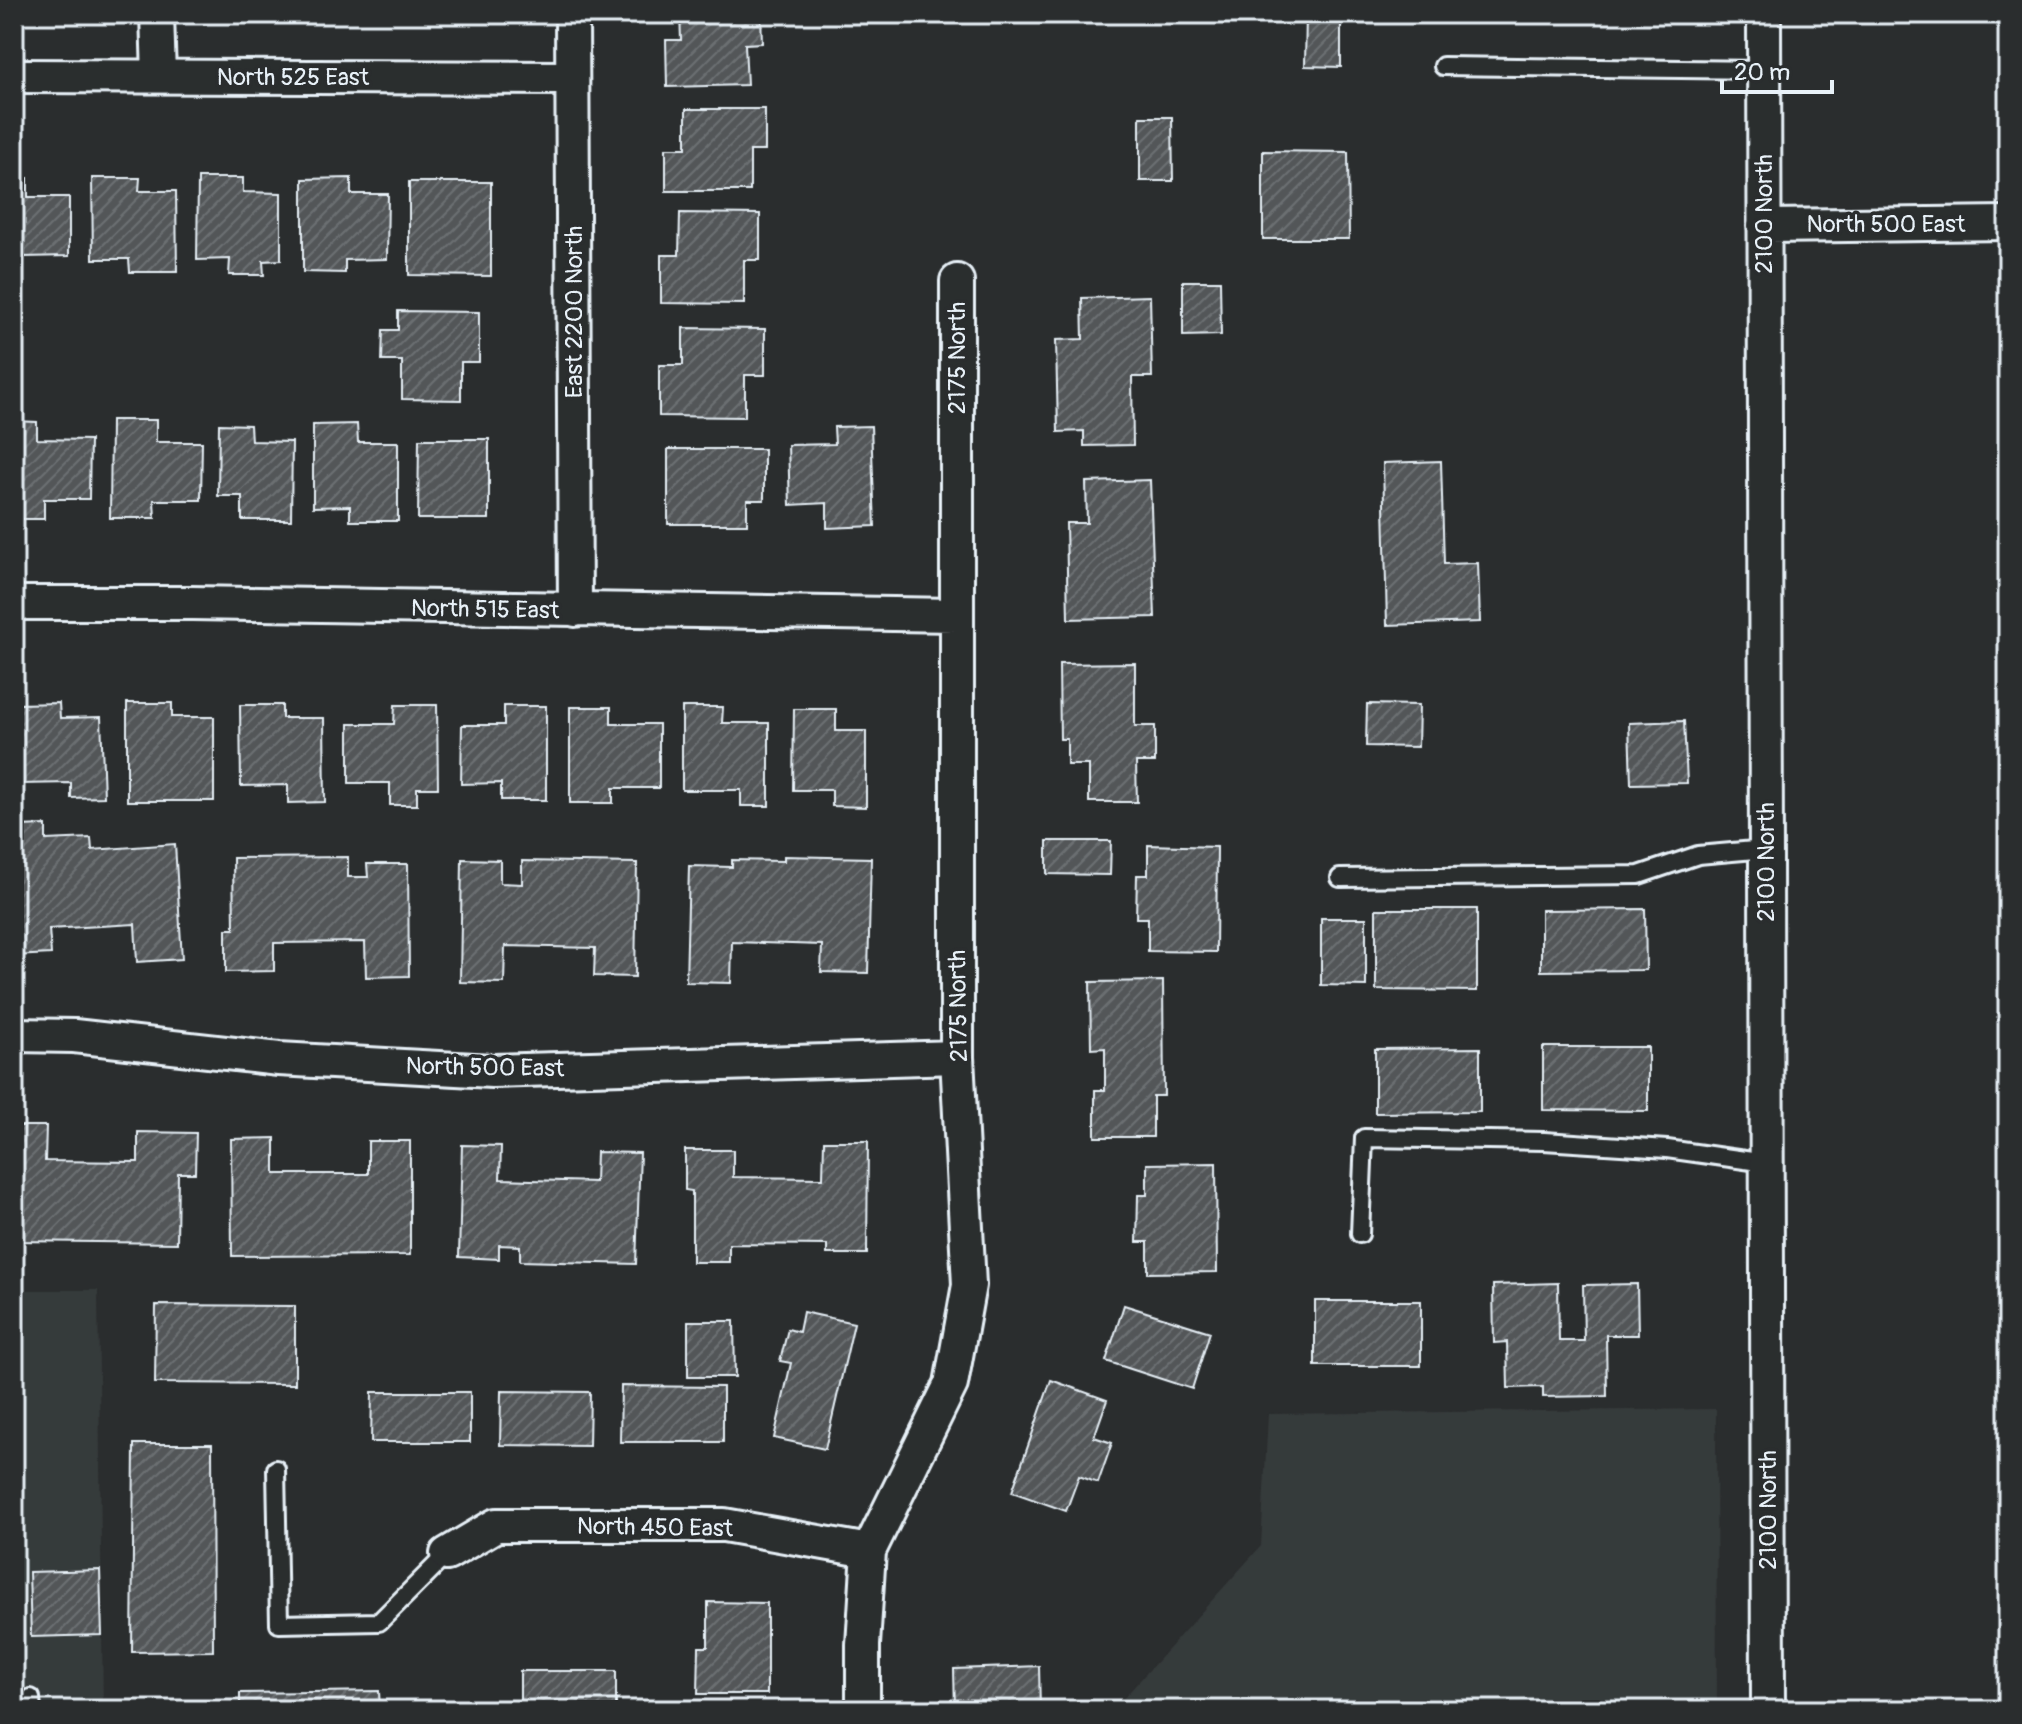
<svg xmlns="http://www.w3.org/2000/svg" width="2022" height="1724" font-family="Pangolin,sans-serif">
<defs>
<pattern id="building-hatch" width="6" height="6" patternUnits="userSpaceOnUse" patternTransform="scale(2)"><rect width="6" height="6" fill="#535759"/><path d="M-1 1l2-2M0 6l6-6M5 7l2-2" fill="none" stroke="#6c7072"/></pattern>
</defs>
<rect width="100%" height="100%" fill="#2a2d2e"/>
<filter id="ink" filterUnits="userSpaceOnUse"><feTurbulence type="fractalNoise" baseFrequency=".0125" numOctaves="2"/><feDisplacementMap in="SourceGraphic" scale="16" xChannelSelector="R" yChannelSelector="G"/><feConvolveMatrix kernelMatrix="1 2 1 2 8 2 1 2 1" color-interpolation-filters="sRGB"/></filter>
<g filter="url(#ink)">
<path fill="#363a3b" d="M14,1290h84l5,420h-89z
M1716,1409l1,301h-604l148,-164 7,-132z"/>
<path fill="url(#building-hatch)" stroke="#e8f1f8" stroke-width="2" d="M680,14h81l1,29 -17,1 2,41 -80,2 -1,-47h15z
M1306,14h35v53l-36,-1z
M686,109h79v42h-15v40h-84v-43h20z
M1140,117h32l1,64h-33z
M1263,151l85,1 1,87h-86z
M14,178h14v19h41v59l-46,1v19h-9z
M92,178h48l-1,13h37l1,81h-47l-1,-13h-36z
M198,178h45v14l38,1v67l-18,1 1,14h-35l1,-16 -33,1z
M351,178v16h37l-1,65 -42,1v13l-42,-1v-93z
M409,182h82v94l-82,-1z
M680,213l80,1v46h-16v44l-83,-1v-48h18z
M1183,281h37l1,54 -38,1z
M1150,296l2,81h-20l1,68 -49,1v-15l-26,1 -2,-92 27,-1 -1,-41z
M398,311l81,1v50h-18v38l-59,-1v-38h-20l1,-31h15z
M683,328l82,1v46h-20v42l-86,-1v-51h24z
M111,420h45v22h46l-1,58h-47l1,18h-45z
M14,421l23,1v17l53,1 -1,59h-45v20h-30z
M219,424l31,1 1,16 41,1 -1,78h-49v-24h-24z
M357,424l1,18h40v79h-48v-15l-37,1v-82z
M871,426l4,100 -48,2v-25l-37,2 -2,-60 47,-1 -1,-17z
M419,439h70v80h-71z
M668,449h96v51h-17v24h-79z
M1441,461l3,103 34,-1 2,59 -93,3 -4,-162z
M1150,480l5,137 -87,2 -2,-96h21l-1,-41z
M1135,663v63h20v36h-19l1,40h-48v-37h-22v-26h-7l-1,-75z
M59,703l1,15 41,-1 3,80 -33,1v-15l-51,1 -3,-80z
M127,703h45v14h42v84h-87z
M1367,704l52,1 -1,42 -52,-1z
M240,705h42v13h42l1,84 -37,1v-18l-47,1z
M395,705h42l1,83h-21v17h-27v-22h-41v-59h45z
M504,706h42v94h-45v-17l-40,1 1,-59h42z
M570,707h41v17h48v64h-46v15h-43z
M682,707h41l-1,16h47v83h-28v-16h-59z
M794,709h42v22h30v76l-34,-1v-16h-39z
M1684,721l3,62 -56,1 -2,-61z
M46,825v15l45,-2 1,12 83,-6 7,115 -45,3 -2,-38 -86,5 2,25 -37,2v-114h6l-1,-16z
M1047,841h64l-1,34 -63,-1z
M1148,845l69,2 -1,105 -68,-1v-33h-12l1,-43h11z
M784,856l87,2 -3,115 -47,-1 1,-27 -90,-3 -1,41 -45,-1 3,-116 43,1v-7l52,1z
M348,857v20h20l-1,-13h41l1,112 -43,1 -1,-35 -91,1v28l-48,1v-43h8l-1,-71z
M462,859l38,1v23l22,1v-23l115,2 -2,114 -41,-1 1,-28 -90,-2 -1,37 -44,-1z
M1376,909h101v82l-101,-1z
M1645,909l1,61 -105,1v-61z
M1321,918h45v68l-45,-1z
M1163,981l1,115h-11v41h-58v-47h10v-42l-14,1 -1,-67z
M1543,1047h105v64l-105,-1z
M1480,1048v64l-105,1v-64z
M14,1126h32l-1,35 93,1v-30l58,1 -1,40h-17l-1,70 -163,-2z
M275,1138v36h93v-33h42v114l-178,1 -1,-117z
M824,1141h44l-1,113h-40v-9l-98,-1v18h-37v-71l-7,-1v-40h48v27l90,1z
M462,1145l39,1 -1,33 95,3 1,-30 44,1 -4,111 -116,-3v-15l-21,-1v14l-40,-2z
M1216,1163l1,109 -69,1v-31h-11l1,-47h9v-31z
M1558,1283l1,58h25l-1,-56 54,-1 1,51h-32l1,61 -64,1v-10l-35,1 -1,-46 -13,1 -1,-58z
M1315,1301h106v65h-106z
M156,1305l139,1v78l-140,-1z
M1124,1305l86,27 -18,57 -86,-28z
M803,1312l51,11 -29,126 -51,-11 17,-75 -11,-2 8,-32 11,3z
M688,1321h46l1,56h-47z
M1051,1380l56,20 -13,37 18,6 -14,40 -19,-7 -13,35 -54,-19z
M621,1386l102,1v55h-103z
M501,1391l89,1 -1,54 -89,-1z
M372,1392h98v50h-99z
M134,1444h78l1,207 -81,1z
M100,1570l2,65 -71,2 -2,-65z
M708,1602l59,1v91h-69l1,-47h9z
M1039,1666l1,44h-85l-1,-41z
M520,1671h96v39h-96z
M379,1691l1,19h-140v-17z"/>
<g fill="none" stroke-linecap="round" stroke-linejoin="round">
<defs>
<path id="service" d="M1443,66l321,4
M1340,878l299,-3 59,-20 68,-6
M1360,1234l4,-96 180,3 123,8 99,14
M276,1469l3,155 100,-2 68,-68
M31,1698l1,12"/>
<path id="minor" d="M157,14l2,62
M572,14l3,596
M1764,14l4,1696
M14,76l558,2
M1764,226l244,-3
M14,603h178l764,12
M14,1035l60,1 205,23 213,12 465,-14
M447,1554l49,-29h228l145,26
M863,1710v-65l6,-94 82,-167 18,-99 -12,-228v-776"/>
</defs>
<use href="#service" stroke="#e8f1f8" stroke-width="22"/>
<use href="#minor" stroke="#e8f1f8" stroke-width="38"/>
<use href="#service" stroke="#2a2d2e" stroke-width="16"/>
<use href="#minor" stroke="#2a2d2e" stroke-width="32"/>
</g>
</g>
<g text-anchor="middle" stroke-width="7" stroke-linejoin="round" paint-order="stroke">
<g font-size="24" fill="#e8f1f8" stroke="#2a2d2e">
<text x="293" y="85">North 525 East</text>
<text transform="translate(1764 214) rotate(-90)" y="8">2100 North</text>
<text x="1886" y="232">North 500 East</text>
<text transform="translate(574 312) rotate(-90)" y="8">East 2200 North</text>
<text transform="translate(957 358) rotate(-90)" y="8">2175 North</text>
<text transform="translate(485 609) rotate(1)" y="8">North 515 East</text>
<text transform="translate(1766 862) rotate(-90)" y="8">2100 North</text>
<text transform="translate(958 1006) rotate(-91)" y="8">2175 North</text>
<text transform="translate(485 1067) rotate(1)" y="8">North 500 East</text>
<text transform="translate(1768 1510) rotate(-90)" y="8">2100 North</text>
<text transform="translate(655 1527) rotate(1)" y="8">North 450 East</text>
</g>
</g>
<rect width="2022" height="1724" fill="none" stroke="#2a2d2e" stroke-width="48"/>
<rect x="24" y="24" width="1974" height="1676" fill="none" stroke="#e8f1f8" stroke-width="3" filter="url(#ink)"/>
<path d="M1722 80v12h110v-12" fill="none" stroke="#e8f1f8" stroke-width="4"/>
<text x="1734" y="80" font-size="24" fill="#e8f1f8" stroke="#2a2d2e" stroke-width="6" paint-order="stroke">20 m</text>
</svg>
